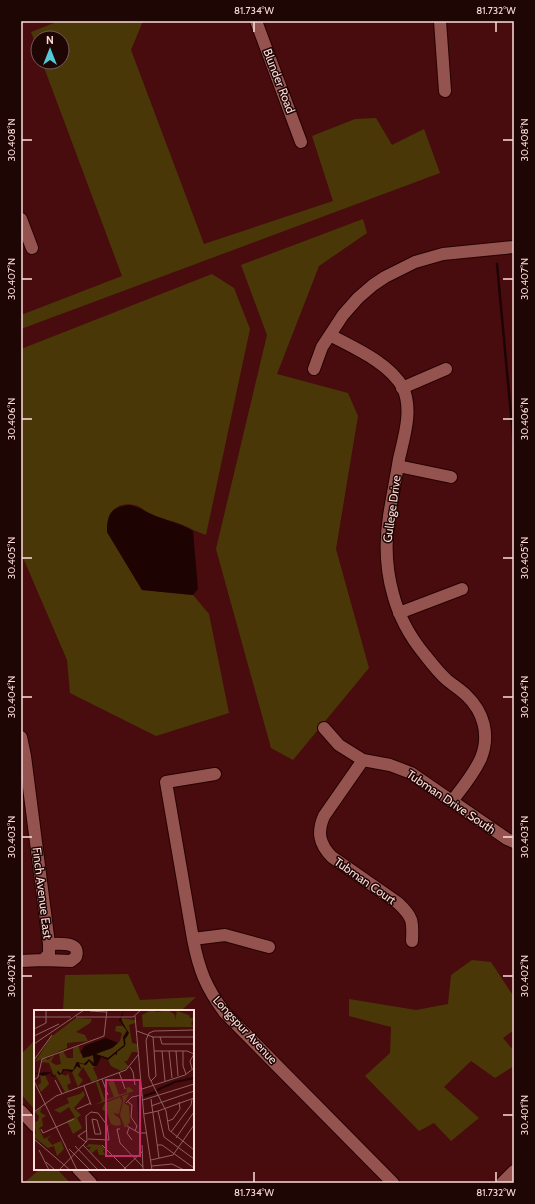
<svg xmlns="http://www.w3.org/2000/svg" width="535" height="1204" font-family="Cabin,sans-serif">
<rect width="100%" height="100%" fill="#480c0e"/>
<path fill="#4a3708" d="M59,21h84l-12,29 73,194 129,-43 -21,-65 43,-17 21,-1 16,27 32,-16 16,44 -419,156v-14l101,-39 -80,-214h20v-24h-24v12l-7,-18z
M363,219l4,14 -48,33 -42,108 71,19 10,23 -22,133 33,119 -76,92 -22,-12 -55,-199 51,-214 -26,-70z
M212,274l22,14 16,41 -44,206c-9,-3 -14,-6 -23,-10 -10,-4 -22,-6 -32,-11 -5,-2 -9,-6 -13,-8 -22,-7 -31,7 -31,26l35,58 51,5 16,19 20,99 -73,23 -86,-43 -3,-33 -46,-107v-204z
M472,960l19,2 21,32h2v36l-11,8 11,13v15l-19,12 -24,-17 -27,26 35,31 -28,23 -17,-18 -15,8 -54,-55 25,-23 1,-26 -42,-11v-17l67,11 32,-6 3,-29z
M128,974l12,26 56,-3 -15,14h-118l2,-36z
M35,1040v70l-14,-16v-40z
M40,1169h17l12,13 -45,1z"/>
<path fill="#1e0303" d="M130,505c9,2 14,6 21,9 14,6 29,9 42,17l5,58 -5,6 -51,-5 -35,-58c0,-19 4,-25 23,-27z"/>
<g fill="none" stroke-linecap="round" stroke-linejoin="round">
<path stroke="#1e0303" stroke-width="2.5" d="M497,264l17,183"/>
<defs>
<path id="minor" d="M256,21l45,121
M440,21l5,70
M21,219l11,29
M330,335c24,13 60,28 73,53 10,22 1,49 -4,71 -3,19 -7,38 -10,57 -4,26 -3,53 4,78 6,23 17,43 32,61 7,9 14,18 22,25 6,5 13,9 19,15 18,17 24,40 15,63 -7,16 -19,30 -29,43
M314,369l8,-22 21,-32 15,-17 15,-13 12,-8 30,-15 28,-8 71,-7
M402,388l44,-19
M398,466l53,11
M399,613l63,-24
M324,728l15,17 24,15 27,5 21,8 96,66 7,3
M21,737l4,19 24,188v10l-6,6 -22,1
M363,760l-39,56c-7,16 -5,28 8,41l66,46c15,14 15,18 14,38
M215,774l-49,8 27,157c6,31 13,49 32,74l168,170
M193,939l32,-4 44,12
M43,960l28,1 5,-4c5,-16 -16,-13 -27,-13
M21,1111l14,15
M78,1169l13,14
M502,1183l12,-12"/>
</defs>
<use href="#minor" stroke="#260001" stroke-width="14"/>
<use href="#minor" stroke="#95534f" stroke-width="12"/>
</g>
<path fill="none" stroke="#fdddda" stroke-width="1.5" d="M254,22v10M496,22v10M22,140h10M503,140h10M22,279h10M503,279h10M22,419h10M503,419h10M22,558h10M503,558h10M22,697h10M503,697h10M22,837h10M503,837h10M22,976h10M503,976h10M22,1115h10M503,1115h10M254,1172v10M496,1172v10"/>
<g text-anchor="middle" stroke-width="3" stroke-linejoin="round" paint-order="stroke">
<g font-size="12" fill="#fdddda" stroke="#1e0605">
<text transform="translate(279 81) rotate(69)" y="4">Blunder Road</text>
<text transform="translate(392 509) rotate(-82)" y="4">Gullege Drive</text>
<text transform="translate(451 802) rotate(34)" y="4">Tubman Drive South</text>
<text transform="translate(365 881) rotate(35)" y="4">Tubman Court</text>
<text transform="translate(42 893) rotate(83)" y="4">Finch Avenue East</text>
<text transform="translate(245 1030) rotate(47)" y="4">Longspur Avenue</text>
</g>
</g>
<g transform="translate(34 1010)">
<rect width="160" height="160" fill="#480c0e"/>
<path d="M117,0l6,2 11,-2 7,5v5l2,-9 12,4 1,3h4l-3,6 3,3h-51l-1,-12zM42,8l16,1 -2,4 -14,9 9,3 3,6 -21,2v5l-32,14 16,-25zM87,8l14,2v3l-6,2 3,18 5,1 1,8h-6l-5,9h-3l5,6 -8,4 -10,-5 -3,-6 18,-16 -1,-5 3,-4zM82,16h7l3,4 -2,15 -16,13 -13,-4 17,-6 8,-7 2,-8 -7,-2zM45,36l1,7 8,4 5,-2 2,8 -5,-3 -6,4 -8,-2 -2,8 -11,-1 -2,5 -3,-3 -4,5 -5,-13 -8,-1 3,-4 4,2 6,-5 -3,7 5,3 5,-1 -2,-10 4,-3 4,7h6v-10zM55,51l6,5 -2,2 5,11 -6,3 -9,-15 -5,8 5,5 -5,7 -6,-15 5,-6 4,2 -3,-5 8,2zM23,62l9,4 2,-3 3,10 -4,2 2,6 -4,1 -10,-18zM6,63l5,2 4,9 -8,8 -3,-7 3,-2zM78,66l7,19 8,-3 -1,-4 3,-1 5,4 -39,14 7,-4 -6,-19 2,-1 7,19 9,-3 -6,-15 5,-2zM49,81l2,4 -11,13 7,7 -4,3 5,10 -9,6 -6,-13 8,-4 -6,-10 -9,6 -6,-3 15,-7 -2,-5 13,-4zM95,84l-5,9 5,3 1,16 -5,6 -5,-13 3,-14 -1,-5zM86,87l2,4 -3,13 -6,-1 7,6 1,6 -5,1 -5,-2 -4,-11 -5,-4 3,-6zM8,97l-2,5 6,4 -4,2 1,8 -4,2 5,11 8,-4 -5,4 5,6 9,-4 3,8 -7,7 -3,-10 -6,2 -14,-11 2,-4 -2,-11 4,-1 1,-5 -4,-4zM55,134l12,1 4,4 -2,2 2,4h-6l-2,-6 -5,4 -3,-3 2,-3h-5z" fill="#4a3708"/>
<path d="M90,0l-3,10 8,13 -4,6v7l-8,6v3l-2,-1 -7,6 -7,-3 -4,9h-4l-4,-5 -3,4 -7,-2 2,6 -4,-3 -5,6 -8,-2 -2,4 -3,1 -2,-3 -3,5 -2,-1 -1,-3 -8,3 -9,-3 16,-1 4,4 4,-5 3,3 2,-5 10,1 4,-8 7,2 5,-5 5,5 -1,-9 -10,3 -2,-6 3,-6 22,-8 12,5 -6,5 -16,6 12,4 16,-13 -1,-8 4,-6 -8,-11z" fill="#1e0303"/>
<path fill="none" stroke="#1e0303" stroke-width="2" d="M123,80l18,-8 19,-4M104,86l2,36M110,86l12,-4"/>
<path fill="none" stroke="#906060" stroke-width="1" d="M56,1l16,1M101,6l9,101 8,53M0,7h37M42,7h57l8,-7M0,19l12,-6v-13M160,20l-40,1 -5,2 -3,7 3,37 17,34 3,19 25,20M103,21l16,6h41M0,26l25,-12M126,27l2,7h32M0,34l50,-34M120,41h33l7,3M128,41l3,30M135,41l3,27M142,41l2,25M149,41v15l3,8M0,50l18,-25M96,57l3,5 2,13M158,59l-2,-8 4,-7M85,62l6,17M68,69l6,16M0,70l4,-3 4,-18 62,-23 3,-26M21,70l7,14M0,71l43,89M117,71l5,-5 -3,-39M50,76l7,19M108,79l43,-14 9,-7M117,89l8,59M109,90l51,-16M93,91l5,4 -1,12 6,9 -2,5M92,93l6,-6 10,-2M117,96l43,-15M43,99l14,-6M124,101l6,26 30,22M0,102l22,-16 70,-26 12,-15M110,104l14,-3 36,-13M58,109l5,1 4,14h-6zM134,111l5,-2 7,-10 -1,-7M93,116l12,7h8M95,118l-2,5 5,7M7,119l2,4 31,-14M86,119h-3l3,14 23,24M137,122l20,-27 1,-6M142,128l18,-26M0,129l36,31M52,132l-8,-6 9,-6M49,135l24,25M68,135l25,25M108,135l1,25M123,135h5l32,23M41,136l23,24M35,139l21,21M5,140l10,20M117,150l22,-5 21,-30M12,152l9,8M118,156l20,-2 12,6M25,160l28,-29 -1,-25 5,-4 7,1 9,12 2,15 -21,-1M89,160l20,-19"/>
<path fill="#c82c68" fill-opacity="0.15" stroke="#c82c68" stroke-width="2" d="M72,70h34v76h-34z"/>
<rect width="160" height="160" fill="none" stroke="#fdddda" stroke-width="2"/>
</g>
<rect width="535" height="1204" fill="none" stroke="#1e0605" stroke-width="44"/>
<g transform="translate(50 50)"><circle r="19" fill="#1e0605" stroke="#775c5a"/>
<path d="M0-3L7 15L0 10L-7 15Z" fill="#52cbd7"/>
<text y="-6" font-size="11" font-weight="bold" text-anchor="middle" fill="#fdddda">N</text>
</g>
<rect x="22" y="22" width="491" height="1160" fill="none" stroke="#fdddda" stroke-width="1.5"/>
<g font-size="10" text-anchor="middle" fill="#fdddda">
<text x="254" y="14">81.734°W</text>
<text x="496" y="14">81.732°W</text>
<text transform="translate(11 140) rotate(-90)" y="4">30.408°N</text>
<text transform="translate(524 140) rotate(-90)" y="4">30.408°N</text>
<text transform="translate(11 279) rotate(-90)" y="4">30.407°N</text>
<text transform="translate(524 279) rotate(-90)" y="4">30.407°N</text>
<text transform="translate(11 419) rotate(-90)" y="4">30.406°N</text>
<text transform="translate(524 419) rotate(-90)" y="4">30.406°N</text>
<text transform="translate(11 558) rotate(-90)" y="4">30.405°N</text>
<text transform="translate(524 558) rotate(-90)" y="4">30.405°N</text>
<text transform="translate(11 697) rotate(-90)" y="4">30.404°N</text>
<text transform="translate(524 697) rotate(-90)" y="4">30.404°N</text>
<text transform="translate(11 837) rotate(-90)" y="4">30.403°N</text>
<text transform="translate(524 837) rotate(-90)" y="4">30.403°N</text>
<text transform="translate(11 976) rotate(-90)" y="4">30.402°N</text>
<text transform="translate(524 976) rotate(-90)" y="4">30.402°N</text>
<text transform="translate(11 1115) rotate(-90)" y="4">30.401°N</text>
<text transform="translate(524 1115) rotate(-90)" y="4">30.401°N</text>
<text x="254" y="1196">81.734°W</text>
<text x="496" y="1196">81.732°W</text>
</g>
</svg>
